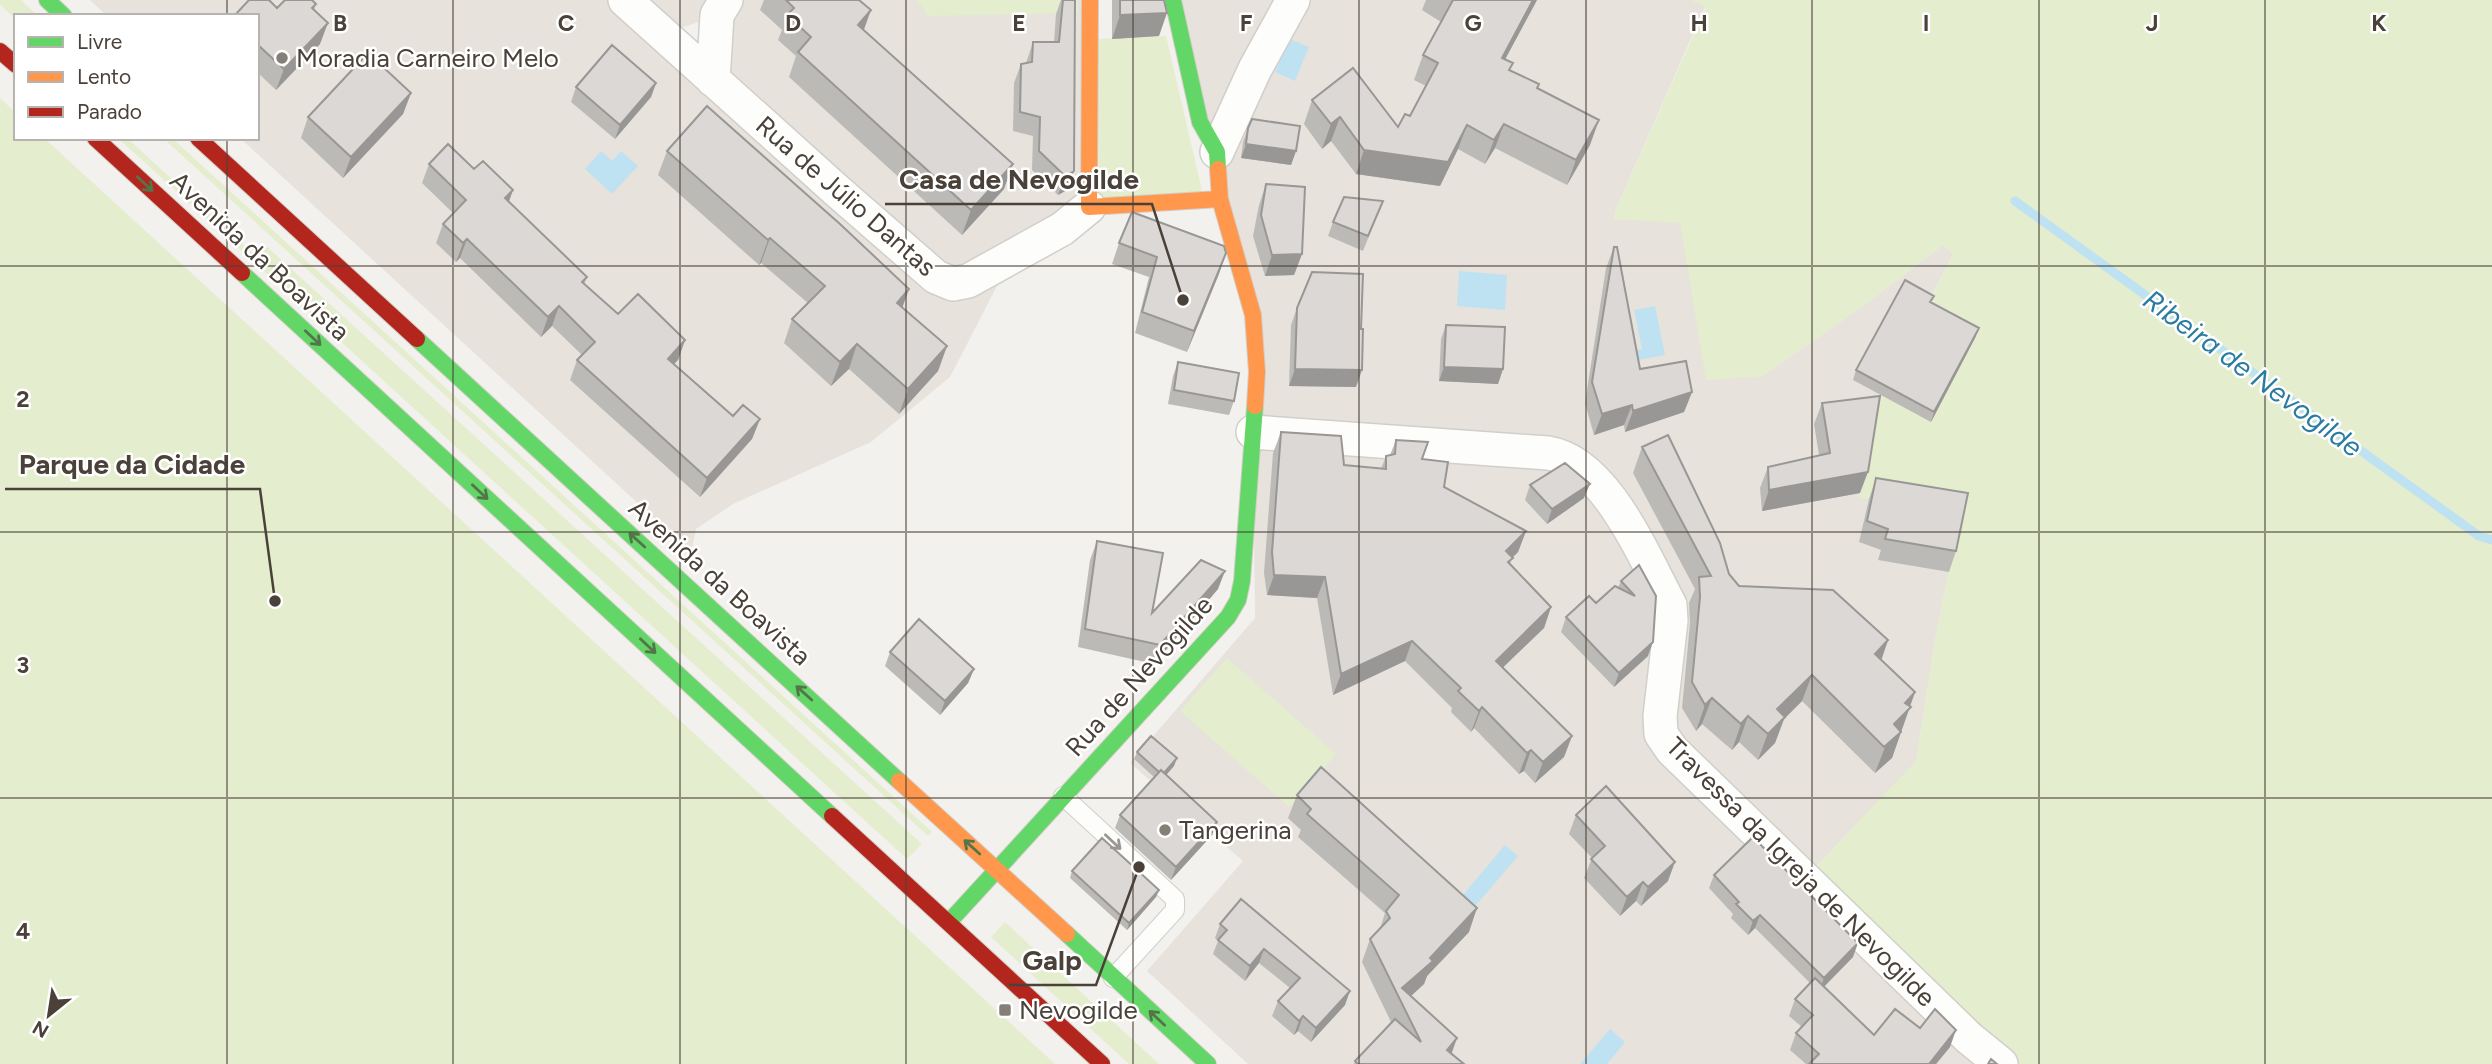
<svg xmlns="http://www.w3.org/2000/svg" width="2492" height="1064" font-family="Figtree,sans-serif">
<rect width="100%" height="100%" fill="#f3f1ee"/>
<path fill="#e7e2db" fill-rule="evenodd" d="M90,0h1000l-1,207 -91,77 -48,93 -79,65 -138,62 -37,25 -5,23 -451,-414h17v-122h-150zM716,16l-3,63 -50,-45z
M1177,0h531l-92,209 -2,10 66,3 81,155 102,-71 80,-61 10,9 -79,153 -15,90 101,17 -25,126 -19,122 -110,115 185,187h-743l-101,-93 96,-110 -113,-98 125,-145 -2,-186 4,-60z"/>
<path fill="#e4edce" d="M0,0h21l17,16h-22v3l-16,-14z
M917,0h161v13l-150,3z
M1691,0h801v1064h-477l-209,-187 110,-116 19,-121 25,-126 -101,-16 15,-91 79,-153 -10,-9 -80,61 -102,71 -55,3 -26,-157 -66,-4 2,-10 90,-202z
M1166,36l37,159 -104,5 -1,-161z
M0,98l16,15v25h28l1011,926h-1055z
M118,138h9l128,117 10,-10 657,599 -15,15z
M163,138h9l760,694 -4,4z
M1227,658l109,96 -47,53 -109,-96z
M1005,922l154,142h-30l-138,-127z"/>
<path fill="#bee2f1" d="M1290,39l19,8 -14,34 -20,-9z
M601,151l11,10 9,-10 17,15 -26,28 -27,-25z
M1459,271l48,4 -2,35 -48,-4z
M1655,306l10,49 -32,6 -2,-10 11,-2 -8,-39z
M1505,845l13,11 -47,55 -13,-10z
M1610,1029l15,13 -18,22h-27z"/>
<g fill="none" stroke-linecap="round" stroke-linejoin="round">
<path stroke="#bee2f1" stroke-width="9" d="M2015,201l464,335 13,4"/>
<defs>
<path id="lane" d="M1063,796l112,103v11l-62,68"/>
<path id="street" d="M625,0l210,189 101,88 17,7 15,-3 94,-52 27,-22
M713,80l4,-65 9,-15
M1217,152l38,-83 38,-69
M1253,432l295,21c58,9 96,104 122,152l1,16 -11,95 1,18 11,16 297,288 32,26"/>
<path id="fast" d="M47,0l17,16
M1173,0l27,122 17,30 1,17
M242,273l590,543
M417,339l482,442
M949,922l279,-305 10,-17 4,-19 13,-175
M1067,934l141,130"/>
<path id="slow" d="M1090,0l-1,207 131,-8 -2,-30
M1220,199l33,116 4,57 -2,34
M899,781l168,153"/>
<path id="jam" d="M0,51l16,14
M95,138l147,135
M198,138l219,201
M832,816l270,248"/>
</defs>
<use href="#lane" stroke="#d1cfcb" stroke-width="20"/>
<use href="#street" stroke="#d1cfcb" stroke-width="36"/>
<use href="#fast" stroke="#d4cec6" stroke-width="18"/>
<use href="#slow" stroke="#d4cec6" stroke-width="18"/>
<use href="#jam" stroke="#d4cec6" stroke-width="18"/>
<use href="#lane" stroke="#fdfdfc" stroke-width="18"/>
<use href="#street" stroke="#fdfdfc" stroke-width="33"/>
<use href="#fast" stroke="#63d668" stroke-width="16"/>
<use href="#slow" stroke="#ff974d" stroke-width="16"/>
<use href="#jam" stroke="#b3261e" stroke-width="16"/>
</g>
<path fill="#bcbab7" d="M764,0h95l4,30 141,159 -42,46 -173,-158 7,-21 -18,-16 4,-10 -22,-20z
M1061,0h14l-8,190 -9,5 -26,-25 1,-34 -20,-5 1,-48 7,-19 5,-1 7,-21h21l2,-28z
M1112,0h52l-5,36 -47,3z
M1426,0h111l-32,59 5,11 29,14 -1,4 52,57 -23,40 -72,-37 -10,16 -27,-15 -18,37 -84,-12 -25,-33 -9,8 -18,-25 8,-24 86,27 12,-11 16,-30 -12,-6 9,-25 18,-33 -19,-12z
M316,4l-2,6 6,34 -44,46 -19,-18v-56l20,-8z
M656,83l-5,14 -36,42 -44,-37 5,-15z
M411,93l-8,21 -60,64 -42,-40 7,-21z
M1248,128l48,23 -5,14 -50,-7 2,-16z
M667,151l236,157 44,38 -9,25 -39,43 -50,-45 -18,17 -47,-43 8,-24 16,-16 -47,-40 -2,2 -101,-90z
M429,164l80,38 78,75 -3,8 34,29 67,26 -7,20 -4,4 59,52 27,3 -8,20 -52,58 -130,-117 7,-20 5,-5 -30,-29 -11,11 -81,-79 -4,4 -20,-19 7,-19 10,-11 -31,-30z
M1266,184l36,70 -8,21 -29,1 -12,-40 6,-31z
M1383,201l-20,50 -35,-15 5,-14z
M1119,243l107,10 -39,99 -52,-19 14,-56 -37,-13z
M1614,247l26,122 52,23 -8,20 -59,20 -1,-7 -30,10 -9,-32 21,-135z
M1297,308l59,79 -67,-1 2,-61z
M1446,325l57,44 -5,15 -59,-3 2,-42z
M1979,328l-4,10 -44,84 -78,-42 3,-10z
M1178,362l56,39 -5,14 -61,-11 5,-28z
M1822,403l38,90 -98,18 -2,-23 8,-21 51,-12 -5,-31z
M1281,432l63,33 37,4 5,-13 4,-1 6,-15 26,19 22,28 82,44 -8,21 -6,6 -2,6 41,43 -7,21 -41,39 69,69 -8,21 -29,26 -11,-12 -5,3 -45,-46 -3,4 -20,-20 1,-4 -47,-47 -72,34 -16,-97 -50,-3 -3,-22 9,-120z
M1642,447l87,127 10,12 149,54 -7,20 34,32 -23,66 -17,15 -73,-72 -18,18 -9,24 -17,17 -19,-18 -7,8 -30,-26 -6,7 -14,-23 8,-85 -1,-20 6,-14 -62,-116z
M1876,478l80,73 -7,21 -71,-12 3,-10 -22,-8 10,-43z
M1530,485l54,13 -37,26 -22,-24z
M1097,541l55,72 66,-24 -64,75 -76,-17 12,-87z
M1639,565l9,91 -34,31 -53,-55 5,-15 30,-14 22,-15 3,-7z
M890,652l84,17 -6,14 -28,32 -55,-49z
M1137,752l37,14 -8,9 51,47 -5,13 -41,45 -56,-52 5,-13 34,-38 -20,-18z
M1297,795l172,137 -42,44 -3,8 -13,12 40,58 13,10h-110l1,-3 36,-39 -29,-60 8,-23 10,-10 5,-16 -87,-76 3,-7 -13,-12z
M1576,815l92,66 -27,25 -5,-5 -16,15 -36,-38 8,-20 -23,-24z
M1072,871l87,19 -3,7 -29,33 -57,-52z
M1714,875l139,82 -29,29 50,49 46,-7 30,19 -14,17h-130l-16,-14 6,-17 6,-6 -13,-11 6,-17 15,-16 -55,-55 -7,7 -17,-17 2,-4 -24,-26z
M1241,899l104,106 -34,37 -13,-11 -4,4 -22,-19 6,-15 12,-13 -31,-25 -14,18 -32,-27 5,-13 -3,-3 5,-14z"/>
<path fill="#999795" d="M1533,0h4l-44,82 9,-24z
M871,10l-9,25 -4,-10z
M1167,13l-8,23 -47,3 8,-24z
M328,23l-8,21 -44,46 8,-21z
M656,83l-5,14 -36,42 5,-14z
M411,93l-8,21 -60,64 8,-21z
M1340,117l-9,24 -9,8 9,-25z
M1599,120l-9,25 -23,40 9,-25z
M1504,124l-9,24 -10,16 9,-24z
M1467,125l-9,24 -18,37 -84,-12 8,-24z
M1246,144l50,7 -5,14 -50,-7z
M1013,164l-9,25 -42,46 9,-25z
M1074,171l-7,19 -9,5 7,-19z
M513,190l-7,20 -1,-12z
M770,238l-9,25 -2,2 9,-25z
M467,239l-7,19 -4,4 7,-19z
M1226,253l-7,21 -32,78 7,-21z
M1302,254l-8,21 -29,1 7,-21z
M909,289l-9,25 -3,-11z
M559,306l-7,20 -11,11 7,-20z
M1979,328l-4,10 -44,84 3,-10z
M685,340l-7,20 -18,18 8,-19z
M857,344l-8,25 -18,17 9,-24z
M947,346l-9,25 -39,43 9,-25z
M1444,367l59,2 -5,15 -59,-3z
M1295,369l67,1 -6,17 -67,-1z
M1692,392l-8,20 -59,20 8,-21z
M1632,405l-8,20 -30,10 8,-21z
M760,419l-8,20 -52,58 7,-19z
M1868,472l-8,21 -98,18 7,-21z
M1590,484l-6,14 -37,26 5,-15z
M1526,531l-8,21 -20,20 8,-21z
M1225,571l-7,18 -64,75 6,-19z
M1274,575l51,2 -8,21 -50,-3z
M1551,607l-7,21 -56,54 8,-21z
M1888,640l-9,27 -4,-13z
M1412,641l-7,20 -72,34 8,-21z
M1653,642l-5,14 -34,31 5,-14z
M974,669l-6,14 -28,32 5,-14z
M1812,675l-10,26 -18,18 -9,24 -17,17 19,-51z
M1915,692l-23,66 -17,15 19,-49 11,-21z
M1712,698l-10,26 -6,7 9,-26z
M1482,707l-8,21 -3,4 8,-21z
M1748,716l-9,26 -7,8 9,-26z
M1572,736l-8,21 -29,26 8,-21z
M1531,750l-7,21 -5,3 8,-21z
M1177,758l-3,8 -14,16 2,-7z
M1217,822l-5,13 -41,45 5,-13z
M1675,862l-7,19 -27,25 7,-19z
M1643,882l-7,19 -16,15 7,-19z
M1159,890l-3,7 -29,33 2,-7z
M1477,908l-8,24 -42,44 -3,8 -22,20v-16z
M1760,915l-5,13 -7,7 5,-14z
M1858,943l-5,14 -34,35 5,-14z
M1264,949l-5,14 -14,18 5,-15z
M1350,991l-5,14 -34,37 5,-14z
M1303,1016l-5,15 -4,4 5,-14z
M1956,1030l-6,17 -14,17h-7z
M1457,1038l-8,23 -2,-11z"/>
<path fill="#dbd8d5" stroke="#999795" stroke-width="2" d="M249,0h20l8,8 8,-8h27l4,4 -4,4 16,15 -44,46 -27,-25v-28h-23z
M786,0h73l12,10 -13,15 155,139 -42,46 -173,-158 13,-15 -24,-22 7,-7z
M1063,0h12l-1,171 -9,5 -26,-25 1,-34 -20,-5 1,-48 11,-2 1,-20h26z
M1120,0h44l3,13 -47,2z
M1453,0h80l-31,58 11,5 -4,7 30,14 -2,4 62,32 -23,40 -72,-36 -10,16 -27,-15 -19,37 -84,-12 -24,-33 -9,7 -19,-24 41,-32 45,59 7,-13 5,2 28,-53 -15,-8z
M612,45l44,38 -36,42 -44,-38z
M368,53l43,40 -60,64 -43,-40z
M707,106l133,118 69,65 -12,14 50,43 -39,43 -51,-45 -17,18 -48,-43 33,-33 -55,-48 -2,2 -101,-89z
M1252,119l48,7 -4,25 -50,-7 2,-16z
M448,144l26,25 9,-8 30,29 -8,8 82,79 -5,5 36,32 20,-20 47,46 -17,19 65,57 10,-11 17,14 -53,59 -130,-118 18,-18 -36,-36 -11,11 -81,-78 -4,4 -20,-19 23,-24 -37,-36z
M1266,184l39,3 -3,67 -30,1 -11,-40z
M1344,197l39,4 -15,35 -35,-14z
M1132,212l92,34 2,7 -32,78 -52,-19 15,-55 -38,-14z
M1614,247h3l23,122 46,-8 6,31 -59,19 -1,-6 -30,9 -10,-32z
M1312,272l51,2 -2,55h2l-1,41 -67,-1 2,-61z
M1905,280l29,16 -4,6 49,26 -45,84 -78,-42z
M1446,325l59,2 -2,42 -59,-2z
M1178,362l61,11 -5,28 -60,-11z
M1880,396l-12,76 -99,18 -1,-23 62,-14 -8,-50z
M1281,432l60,4 3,29 42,4v-13l9,-2 1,-14 32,2 -6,17 26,3 -4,25 82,44 -20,20 7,7 -5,4 43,45 -55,54 76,75 -29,26 -12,-12 -4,3 -45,-46 -3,4 -21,-20 3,-3 -49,-47 -71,33 -16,-97 -51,-2 -2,-23z
M1668,435l52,108 9,31 10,12 94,4 55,50 -13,14 40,38 -10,11 6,4 -17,17 7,8 -17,15 -72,-72 -35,34 8,8 -17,17 -20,-18 -7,8 -29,-26 -7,7 -13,-23 8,-85 -1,-20 12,-1 -69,-129z
M1565,463l25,21 -38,25 -22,-24z
M1876,478l92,15 -12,58 -71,-12 3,-10 -21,-8z
M1097,541l66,12 -11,60 49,-53 24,11 -65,74 -75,-16z
M1639,565l17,31 -3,46 -34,31 -53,-56 23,-21 7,7 19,-17 20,10 -14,-15z
M919,619l55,50 -29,32 -55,-49z
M1151,736l26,22 -13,15 -3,-3 -2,2 -22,-20z
M1321,767l156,141 -47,50 3,3 -31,27 55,50 -10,12 17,14h-106l-3,-3 40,-42 26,23 -51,-103 20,-21 -4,-7 13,-16 -92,-81 4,-5 -14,-14z
M1161,770l56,52 -41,45 -56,-52z
M1606,786l69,76 -27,25 -5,-5 -16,15 -36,-38 14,-13 -29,-31z
M1753,837l105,106 -34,35 -64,-63 -7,6 -17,-17 3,-2 -25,-27z
M1102,838l57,52 -30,33 -57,-52z
M1241,899l109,92 -34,37 -13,-12 -4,5 -21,-20 22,-23 -36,-29 -14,17 -32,-26 9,-10 -7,-6z
M1815,978l59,57 21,-26 25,19 15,-19 21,21 -27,34h-120l10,-10 -23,-21 17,-18 -18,-16z
M1991,1059l6,5h-9z"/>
<defs><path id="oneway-shaft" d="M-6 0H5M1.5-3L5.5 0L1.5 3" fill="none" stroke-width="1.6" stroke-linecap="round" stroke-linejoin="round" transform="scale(1.75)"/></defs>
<g stroke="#537549">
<use href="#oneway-shaft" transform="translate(145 184) rotate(43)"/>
<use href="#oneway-shaft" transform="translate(313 338) rotate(43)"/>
<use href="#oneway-shaft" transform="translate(480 492) rotate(43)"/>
<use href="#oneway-shaft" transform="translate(637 540) rotate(-138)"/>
<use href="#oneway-shaft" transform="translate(648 646) rotate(43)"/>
<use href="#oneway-shaft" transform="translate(804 693) rotate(-138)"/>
<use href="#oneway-shaft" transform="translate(972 847) rotate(-138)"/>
<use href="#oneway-shaft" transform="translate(1157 1018) rotate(-137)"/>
</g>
<use stroke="#9b9691" href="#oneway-shaft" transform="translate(1113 842) rotate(43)"/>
<path fill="none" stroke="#4a4139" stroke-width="2" stroke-opacity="0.55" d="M227,0v16M453,0v1064M680,0v1064M906,0v1064M1133,0v1064M1359,0v1064M1586,0v1064M1812,0v1064M2039,0v1064M2265,0v1064M227,138v926M0,266h2492M0,532h2492M0,798h2492"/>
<g fill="#857f78" stroke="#fff" stroke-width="2.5">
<circle cx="282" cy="58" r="7"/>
<circle cx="1165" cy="830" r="7"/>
<rect x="998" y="1003" width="14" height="14" rx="3.5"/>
</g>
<g text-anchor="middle" stroke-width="5" stroke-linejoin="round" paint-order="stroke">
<g font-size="26" fill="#4a4139" stroke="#fff" text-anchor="start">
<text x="296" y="67">Moradia Carneiro Melo</text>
<text x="1179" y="839">Tangerina</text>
<text x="1019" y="1019">Nevogilde</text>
</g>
<g font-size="26" fill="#4a4139" stroke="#fff">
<text transform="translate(846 196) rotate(41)" y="9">Rua de Júlio Dantas</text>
<text transform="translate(260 256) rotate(43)" y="9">Avenida da Boavista</text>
<text transform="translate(720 582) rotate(42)" y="9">Avenida da Boavista</text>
<text transform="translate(1139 676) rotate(-48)" y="9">Rua de Nevogilde</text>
<text transform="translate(1801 872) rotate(45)" y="9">Travessa da Igreja de Nevogilde</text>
</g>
<g font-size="28" font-style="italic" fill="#2a7ba0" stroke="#fff">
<text transform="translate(2253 373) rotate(36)" y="10">Ribeira de Nevogilde</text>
</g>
</g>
<g font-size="23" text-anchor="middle" font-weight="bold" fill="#4a4139" stroke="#fff" stroke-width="5" stroke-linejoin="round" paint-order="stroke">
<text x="340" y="31">B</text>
<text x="566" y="31">C</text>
<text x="793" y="31">D</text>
<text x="1019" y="31">E</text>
<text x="1246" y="31">F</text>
<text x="1473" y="31">G</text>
<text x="1699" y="31">H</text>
<text x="1926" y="31">I</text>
<text x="2152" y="31">J</text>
<text x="2379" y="31">K</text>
<text x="23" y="407">2</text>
<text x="23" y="673">3</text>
<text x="23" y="939">4</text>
</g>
<path fill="none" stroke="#4a4139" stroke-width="2.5" d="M1183 300L1152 204H885M275 601L260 489H5M1139 867L1096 985H1009"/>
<g fill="#4a4139" stroke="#fff" stroke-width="2.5">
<circle cx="1183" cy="300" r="7"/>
<circle cx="275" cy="601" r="7"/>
<circle cx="1139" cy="867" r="7"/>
</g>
<g font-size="28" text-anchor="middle" font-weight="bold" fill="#4a4139" stroke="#fff" stroke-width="5" stroke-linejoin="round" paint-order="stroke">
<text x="1019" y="189">Casa de Nevogilde</text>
<text x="132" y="474">Parque da Cidade</text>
<text x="1052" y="970">Galp</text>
</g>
<rect x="14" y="14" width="245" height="126" fill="#ffffff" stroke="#b7b3b0" stroke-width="2"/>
<rect x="28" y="37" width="35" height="10" fill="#63d668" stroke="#b7b3b0" stroke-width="2"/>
<text x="77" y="49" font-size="21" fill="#4a4139">Livre</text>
<rect x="28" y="72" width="35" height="10" fill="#ff974d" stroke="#b7b3b0" stroke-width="2"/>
<text x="77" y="84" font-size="21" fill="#4a4139">Lento</text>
<rect x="28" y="107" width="35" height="10" fill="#b3261e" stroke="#b7b3b0" stroke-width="2"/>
<text x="77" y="119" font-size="21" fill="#4a4139">Parado</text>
<g transform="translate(49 1015) rotate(210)" stroke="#ffffff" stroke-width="5" paint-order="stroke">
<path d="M0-5L12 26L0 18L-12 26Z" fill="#4a4139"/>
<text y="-10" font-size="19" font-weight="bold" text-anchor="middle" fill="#4a4139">N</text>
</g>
</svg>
